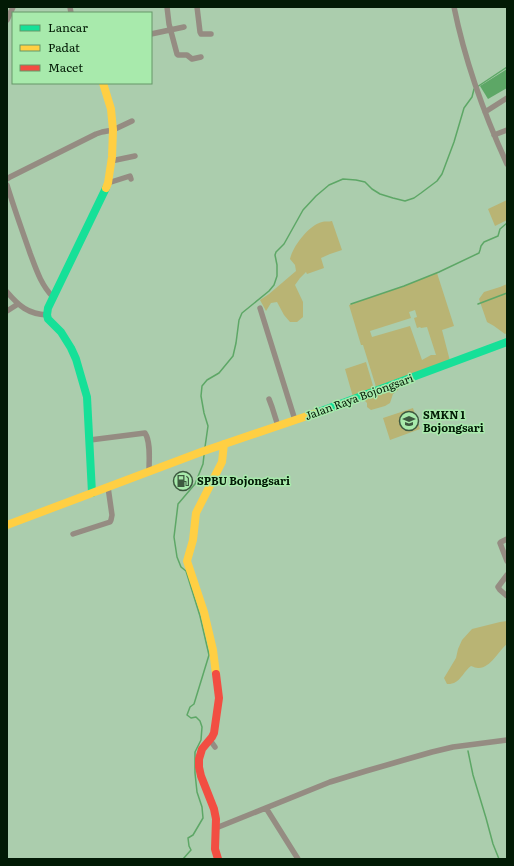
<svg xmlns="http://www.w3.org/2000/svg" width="514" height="866" font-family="Literata,serif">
<rect width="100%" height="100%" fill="#abcdad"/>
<path fill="#b9b474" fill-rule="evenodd" d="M507,200v20l-12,6 -7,-17z
M332,221l10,29 -12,4 -9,4 3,10 -17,6 -1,-2 -6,6 -5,7 8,17v15l-6,5h-7l-6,-7 -7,-13 -6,1 -5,8 -6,-11 9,-6 27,-23 -1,-6 -5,-6c3,-13 19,-34 32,-37 3,-1 7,0 10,-1z
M437,273l17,53 -12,4 8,31 -74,26 -13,-42h-2l-12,-40 55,-19zM415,310l2,7 -3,1 3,10 3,-1 1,1 6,-1 9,28h-5l-9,5 -12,-34 -38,11 -2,-6 41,-13 -2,-6z
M507,284v49l-2,1 -11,-8 -7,-4 -8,-23 5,-7 16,-5z
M366,362l8,27 -21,8 -8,-28z
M400,385l-2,5 -5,4 -3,9 -5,3 -14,4 -4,-3v-4l-4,-4z
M413,408l7,21 -30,11 -7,-22z
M507,621v23c-8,6 -17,25 -29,24 -2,0 -4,-1 -7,-2 -6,4 -10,14 -17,17 -3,1 -5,1 -7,1l-3,-6 12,-20 2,-9 4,-9 10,-11 28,-7z"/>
<path fill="#5da766" d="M507,69v19l-19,11 -8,-13z"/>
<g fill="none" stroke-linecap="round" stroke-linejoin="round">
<path stroke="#5da766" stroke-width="1.5" d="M477,87l30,-20
M351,304l53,-18 35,-14 40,-19 1,-3 1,-4 3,-4 14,-6 2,-7 7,-6
M478,304l29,-11
M205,447l3,-21 -4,-13 -3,-17 1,-10 5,-6 12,-7 14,-17 3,-13 3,-23 3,-7 27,-22 5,-6 3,-9v-11l-2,-10 1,-3 8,-8 19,-34 13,-14 13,-11 14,-6 13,1 9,2 7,7 8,5 13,4 12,3 9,-3 7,-5 16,-12 5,-7 12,-32 10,-34 8,-11 2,-8
M468,751l5,24 13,43 7,26 6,15
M183,859l8,-9 -2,-4 -1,-8 5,-3 10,-17 -1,-11 -5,-15 -2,-19v-21l6,-12 1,-13 -2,-6 -4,-4 -5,1 -4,-3 3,-8 4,-3 15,-49 -9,-39 -14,-45 -5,-4 -4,-10 -3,-20 4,-33 17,-20 8,-20 1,-9"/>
<path stroke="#958c82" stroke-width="5.5" d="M70,7l1,6
M167,7l2,17 8,30 1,1h9l5,4 9,-2
M197,7l3,25 1,2h10
M454,7c11,54 30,107 53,157
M7,20l6,-13
M151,34l33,-7
M485,112l22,-14
M494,135l13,-5
M111,161l24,-5
M7,179l3,-2 86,-43 6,-2 11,-2 19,-9
M108,183l22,-7 1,3
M7,185c7,23 15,45 23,68 6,16 11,32 23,44
M7,292c12,14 21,22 40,23
M260,308l35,112
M7,311l11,-7
M269,399l3,8 6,19
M90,440l55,-7c6,9 4,27 4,38
M73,534l37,-12 1,-2 1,-5 -4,-28
M507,539l-6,3 -1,1 7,18
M507,575l-9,12 2,3 7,6
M210,740l5,7
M266,808l32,51
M216,828l114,-46 36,-11 38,-11 28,-8 21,-5 54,-7"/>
<path stroke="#16e098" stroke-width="8" d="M316,413l191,-71
M92,493l-5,-96 -11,-38 -5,-11 -10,-16 -13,-13 -1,-4 1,-7 58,-120"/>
<path stroke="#ffcf43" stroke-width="8" d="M103,83l8,26 2,21 -1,27 -4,26 -2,5
M7,525l194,-73 115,-39
M216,674l-3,-24 -9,-38 -17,-51 6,-21 3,-27 26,-51 2,-18"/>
<path stroke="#f24e42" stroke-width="8" d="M216,674l3,24 -5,35 -2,4 -10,12 -3,10v8l2,9 13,33 2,10 -1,30 3,10"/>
</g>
<defs>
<symbol id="school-ring" viewBox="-11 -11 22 22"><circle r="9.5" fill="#a8eaac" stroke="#3d5940" stroke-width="1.5"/><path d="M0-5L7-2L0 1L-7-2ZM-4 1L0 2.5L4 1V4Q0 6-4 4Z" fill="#3d5940"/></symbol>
<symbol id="fuel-ring" viewBox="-11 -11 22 22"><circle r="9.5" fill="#a8eaac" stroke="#3d5940" stroke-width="1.5"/><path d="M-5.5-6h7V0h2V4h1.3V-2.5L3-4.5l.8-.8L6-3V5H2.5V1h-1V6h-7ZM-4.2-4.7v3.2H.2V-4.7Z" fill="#3d5940"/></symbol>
</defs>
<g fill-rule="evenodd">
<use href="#school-ring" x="398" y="410" width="22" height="22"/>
<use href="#fuel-ring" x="172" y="470" width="22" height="22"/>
</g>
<g text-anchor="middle" stroke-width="3" stroke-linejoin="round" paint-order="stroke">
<g font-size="11" fill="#021a05" stroke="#a8eaac">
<text transform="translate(359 397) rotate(-20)" y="4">Jalan Raya Bojongsari</text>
</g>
<g font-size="11" font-weight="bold" fill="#021a05" stroke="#a8eaac" text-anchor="start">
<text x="423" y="419">SMKN 1<tspan x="423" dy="13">Bojongsari</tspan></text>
<text x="197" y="485">SPBU Bojongsari</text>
</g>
</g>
<rect width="514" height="866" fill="none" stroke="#021a05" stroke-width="16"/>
<rect x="12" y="12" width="140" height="72" fill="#a8eaac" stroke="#669769"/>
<rect x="20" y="25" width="20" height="6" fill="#16e098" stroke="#669769"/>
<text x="48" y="32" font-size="12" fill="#021a05">Lancar</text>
<rect x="20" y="45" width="20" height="6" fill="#ffcf43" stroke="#669769"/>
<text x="48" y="52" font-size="12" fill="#021a05">Padat</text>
<rect x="20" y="65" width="20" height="6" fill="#f24e42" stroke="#669769"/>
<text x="48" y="72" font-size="12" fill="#021a05">Macet</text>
</svg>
